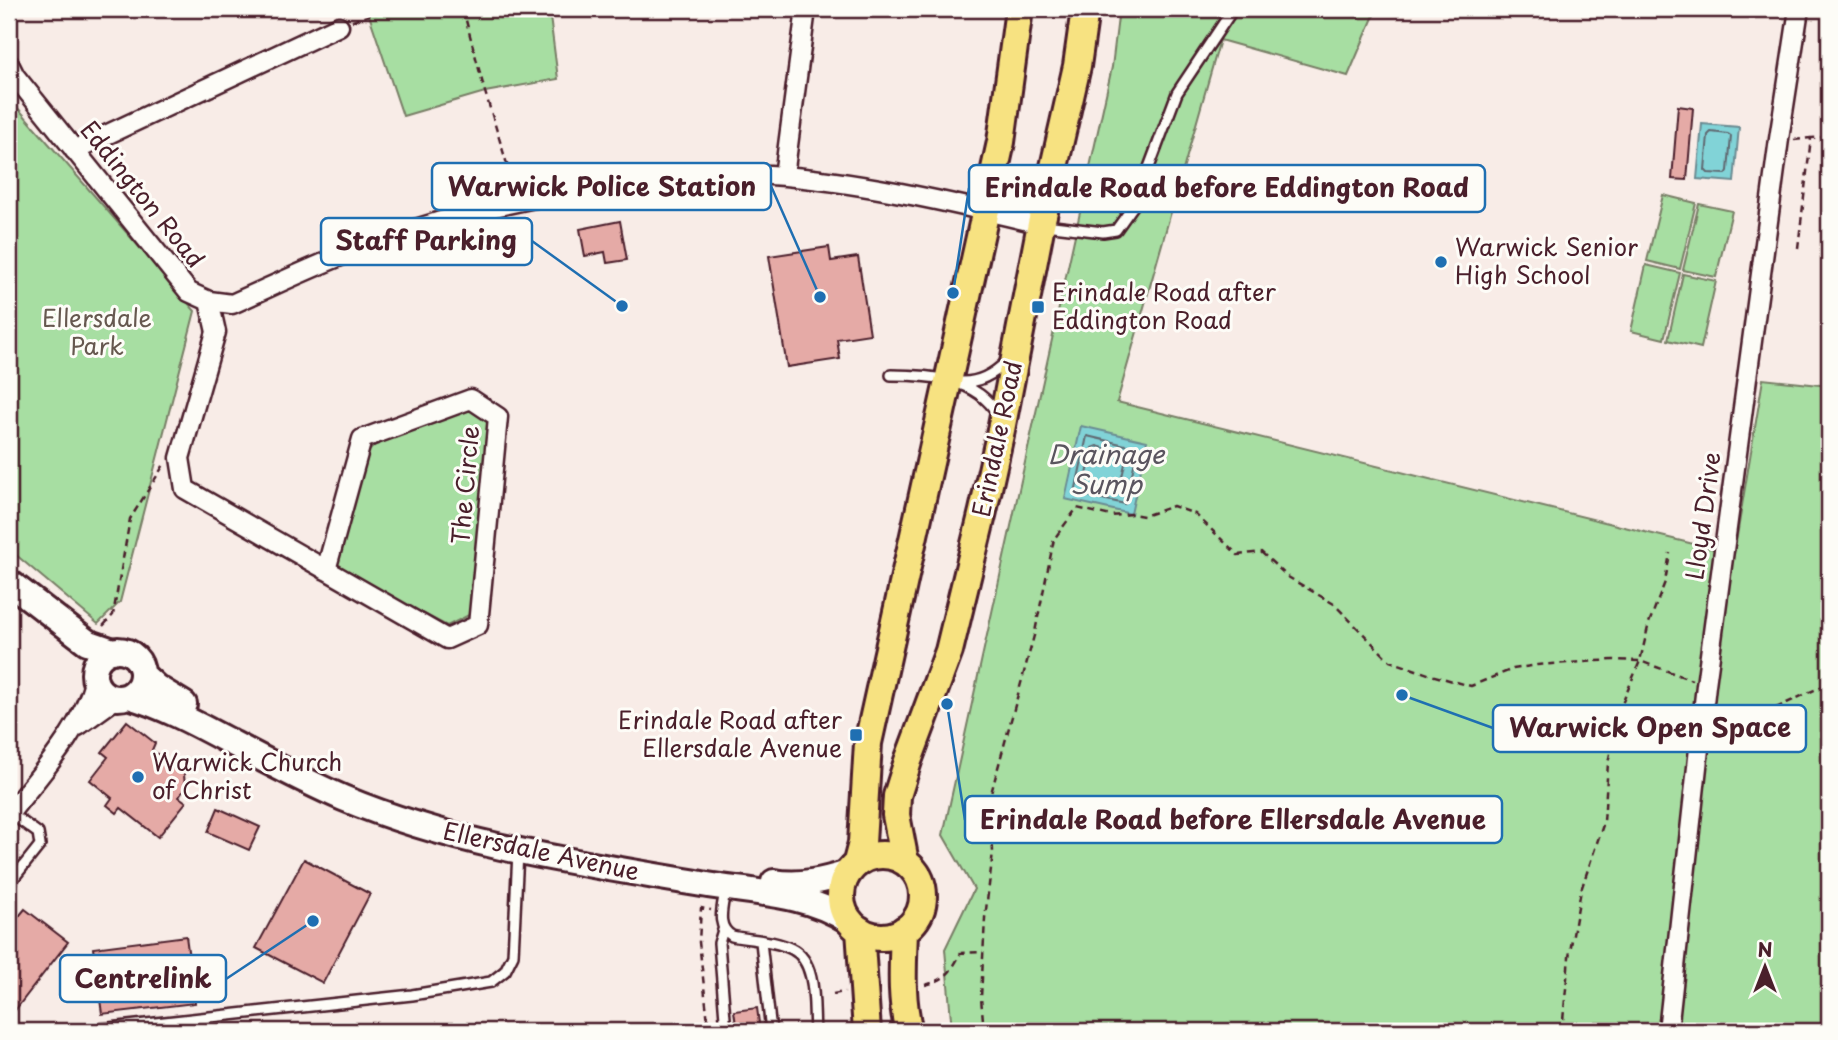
<svg xmlns="http://www.w3.org/2000/svg" width="1838" height="1040" font-family="'Playpen Sans',sans-serif">
<rect width="100%" height="100%" fill="#f8ece7"/>
<filter id="ink" filterUnits="userSpaceOnUse"><feTurbulence type="fractalNoise" baseFrequency=".0143" numOctaves="2"/><feDisplacementMap in="SourceGraphic" scale="14" xChannelSelector="R" yChannelSelector="G"/><feConvolveMatrix kernelMatrix="1 2 1 2 8 2 1 2 1" color-interpolation-filters="sRGB"/></filter>
<g filter="url(#ink)">
<path fill="#a7dea2" stroke="#787e66" stroke-width="2" d="M367,9h182l9,70 -73,13 -82,24z
M1119,9h256v4l-27,63 -128,-36 -103,362 617,152 29,-175 66,7v645h-877l-7,-82 29,-60 -31,-54 169,-768z
M9,98l186,213 -75,291 -22,22 -89,-75z
M1663,195l33,8 -16,66 -33,-8z
M1699,204l33,7 -16,66 -33,-7z
M1646,265l34,8 -16,66 -33,-8z
M1683,274l33,7 -15,67 -33,-8z
M469,409l17,5 8,8 -25,193 -22,11 -111,-58 33,-117 9,-9z"/>
<path fill="#81d3d7" stroke="#6b8b92" stroke-width="2" d="M1702,124l37,3 -5,55 -37,-3z
M1081,426l66,15 -16,73 -66,-15z"/>
<g fill="none" stroke-linecap="round" stroke-linejoin="round">
<path stroke="#606770" stroke-width="2" d="M1711,132l17,2 3,2 -3,35 -2,3 -18,-1 -3,-3 3,-35z
M1087,436l51,12 -13,56 -50,-11z
M1097,446l30,9 -9,39 -33,-8 7,-38z"/>
</g>
<path fill="#e5aaa6" stroke="#4a1f2b" stroke-width="2" d="M1678,106l15,2 -6,72 -15,-1z
M620,221l7,39 -20,3 -2,-11 -20,4 -5,-27z
M829,247l2,14 27,-4 12,77 -33,5 3,20 -53,8 -18,-111z
M127,721l28,22 -3,7 32,24 1,14 -6,9 7,5 -28,35 -37,-29 -4,5 -10,-8 5,-7 -22,-18 18,-23 -6,-5z
M218,808l42,19 -11,23 -41,-18z
M304,859l66,35 -47,89 -67,-35z
M25,909l43,33 -59,76v-90z
M186,936l9,67 -93,11 -9,-66z
M757,1008l3,23h-23l-3,-20z"/>
<g fill="none" stroke-linecap="round" stroke-linejoin="round">
<defs>
<path id="lane" d="M1045,225l58,7 13,-2 20,-28 41,-109 56,-84
M891,375c38,0 86,3 107,40
M960,382c18,1 33,-7 46,-20
M9,884l31,-39 -2,-12 -28,-20
M725,890c-2,17 -10,36 7,46 18,4 43,4 60,13 26,13 21,58 23,82
M723,930l-4,13 7,88
M761,942l10,89
M82,1031l330,-36 79,-13 14,-11 8,-16 5,-103"/>
<path id="street" d="M9,64l6,12 174,216 20,9 23,3c45,-20 90,-42 137,-59 96,-36 197,-57 300,-66 38,-3 77,-6 116,-3 86,8 172,28 256,48
M74,150l265,-124
M784,176l22,-167
M209,301l7,31 -36,126 5,31 262,150 31,-14 20,-208 -27,-18 -109,40 -36,131
M78,726l39,-28
M9,814c32,-41 72,-83 86,-134
M1668,1031l38,-346 73,-546 20,-130"/>
<path id="secondary" d="M9,582l78,60 26,9
M94 674a24 24 0 1 1 48 0a24 24 0 1 1-48 0Z
M142,674l14,13 28,17
M129,696c37,11 71,30 105,48 36,19 72,38 109,54 115,48 237,65 359,86 50,9 103,8 147,37
M774,882c26,4 49,-1 74,-9"/>
<path id="primary" d="M841 896a41 41 0 1 1 82 0a41 41 0 1 1-82 0Z
M857,862l5,-19 6,-100 133,-601 18,-133
M905,862l-9,-47 1,-19 11,-35 41,-110 34,-140 18,-81 40,-206 36,-158 8,-57
M860,930l7,101
M904,930c-1,34 -4,68 5,101"/>
</defs>
<use href="#lane" stroke="#4a1f2b" stroke-width="14"/>
<use href="#street" stroke="#4a1f2b" stroke-width="23"/>
<use href="#secondary" stroke="#4a1f2b" stroke-width="30"/>
<use href="#primary" stroke="#4a1f2b" stroke-width="32"/>
<path stroke="#4a1f2b" stroke-width="2.5" stroke-dasharray="7 5" stroke-linecap="butt" d="M463,9l22,83 29,95
M352,21l37,-12
M1794,140l17,-2
M1798,248l13,-110 14,-1
M103,626l10,-11 17,-96 35,-56
M1718,713l39,4 72,-34
M925,985c22,-6 25,-12 36,-32l22,-1
M833,994l12,-2
M709,1031l-10,-89 2,-34 10,2
M984,1031l-3,-33 4,-80 8,-66 -3,-55 45,-165 19,-93 23,-31 34,8 20,-2 13,2 29,-10 22,8 43,41 23,-3 27,25 46,27 56,57 41,14 40,11 42,-17 24,-4 76,-5 27,1 52,19
M1562,1031l7,-74 12,-67 23,-68 4,-59 11,-52 21,-50 9,-38 16,-41 5,-29"/>
<use href="#lane" stroke="#fdfcf7" stroke-width="9"/>
<use href="#street" stroke="#fdfcf7" stroke-width="18"/>
<use href="#secondary" stroke="#fdfcf7" stroke-width="24"/>
<use href="#primary" stroke="#f7e281" stroke-width="26"/>
</g>
</g>
<g fill="#1f6fb2" stroke="#fdfcf7" stroke-width="2.5">
<circle cx="1441" cy="262" r="7"/>
<rect x="1031" y="300" width="14" height="14" rx="3.5"/>
<rect x="849" y="728" width="14" height="14" rx="3.5"/>
<circle cx="138" cy="777" r="7"/>
</g>
<g text-anchor="middle" stroke-width="6" stroke-linejoin="round" paint-order="stroke">
<g font-size="24" fill="#4a1f2b" stroke="#fdfcf7">
<text transform="translate(142 195) rotate(51)" y="8">Eddington Road</text>
<text transform="translate(998 439) rotate(-78)" y="8">Erindale Road</text>
<text transform="translate(466 485) rotate(-85)" y="8">The Circle</text>
<text transform="translate(1704 516) rotate(-82)" y="8">Lloyd Drive</text>
<text transform="translate(541 852) rotate(12)" y="8">Ellersdale Avenue</text>
</g>
<g font-size="24" fill="#4a1f2b" stroke="#fdfcf7" text-anchor="start">
<text x="1455" y="256">Warwick Senior<tspan x="1455" dy="28">High School</tspan></text>
<text x="1052" y="301">Erindale Road after<tspan x="1052" dy="28">Eddington Road</tspan></text>
<text x="842" y="729" text-anchor="end">Erindale Road after<tspan x="842" dy="28">Ellersdale Avenue</tspan></text>
<text x="152" y="771">Warwick Church<tspan x="152" dy="28">of Christ</tspan></text>
</g>
<g font-size="24" fill="#66584f" stroke="#fdfcf7">
<text x="97" y="327">Ellersdale<tspan x="97" dy="28">Park</tspan></text>
</g>
<g font-size="26" font-style="italic" fill="#5a555f" stroke="#fdfcf7">
<text x="1106" y="464">Drainage<tspan x="1106" dy="30">Sump</tspan></text>
</g>
</g>
<path fill="none" stroke="#1f6fb2" stroke-width="2.5" d="M820 297L771 186M953 293L969 188M622 306L532 241M1402 695L1493 728M947 704L965 820M313 921L226 979"/>
<g fill="#1f6fb2" stroke="#fdfcf7" stroke-width="2.5">
<circle cx="820" cy="297" r="7"/>
<circle cx="953" cy="293" r="7"/>
<circle cx="622" cy="306" r="7"/>
<circle cx="1402" cy="695" r="7"/>
<circle cx="947" cy="704" r="7"/>
<circle cx="313" cy="921" r="7"/>
</g>
<g fill="#fdfcf7" stroke="#1f6fb2" stroke-width="2.5">
<rect x="432" y="163" width="339" height="47" rx="7"/>
<rect x="969" y="165" width="516" height="47" rx="7"/>
<rect x="321" y="218" width="211" height="47" rx="7"/>
<rect x="1493" y="705" width="313" height="47" rx="7"/>
<rect x="965" y="796" width="537" height="47" rx="7"/>
<rect x="60" y="955" width="166" height="47" rx="7"/>
</g>
<g font-size="26" text-anchor="middle" font-weight="bold" fill="#4a1f2b">
<text x="602" y="196">Warwick Police Station</text>
<text x="1227" y="197">Erindale Road before Eddington Road</text>
<text x="426" y="250">Staff Parking</text>
<text x="1650" y="737">Warwick Open Space</text>
<text x="1233" y="829">Erindale Road before Ellersdale Avenue</text>
<text x="143" y="988">Centrelink</text>
</g>
<rect width="1838" height="1040" fill="none" stroke="#fdfcf7" stroke-width="35"/>
<rect x="18" y="18" width="1803" height="1005" fill="none" stroke="#4a1f2b" stroke-width="2.5" filter="url(#ink)"/>
<g transform="translate(1765 967)" stroke="#fdfcf7" stroke-width="5" paint-order="stroke">
<path d="M0-5L12 26L0 18L-12 26Z" fill="#4a1f2b"/>
<text y="-10" font-size="19" font-weight="bold" text-anchor="middle" fill="#4a1f2b">N</text>
</g>
</svg>
